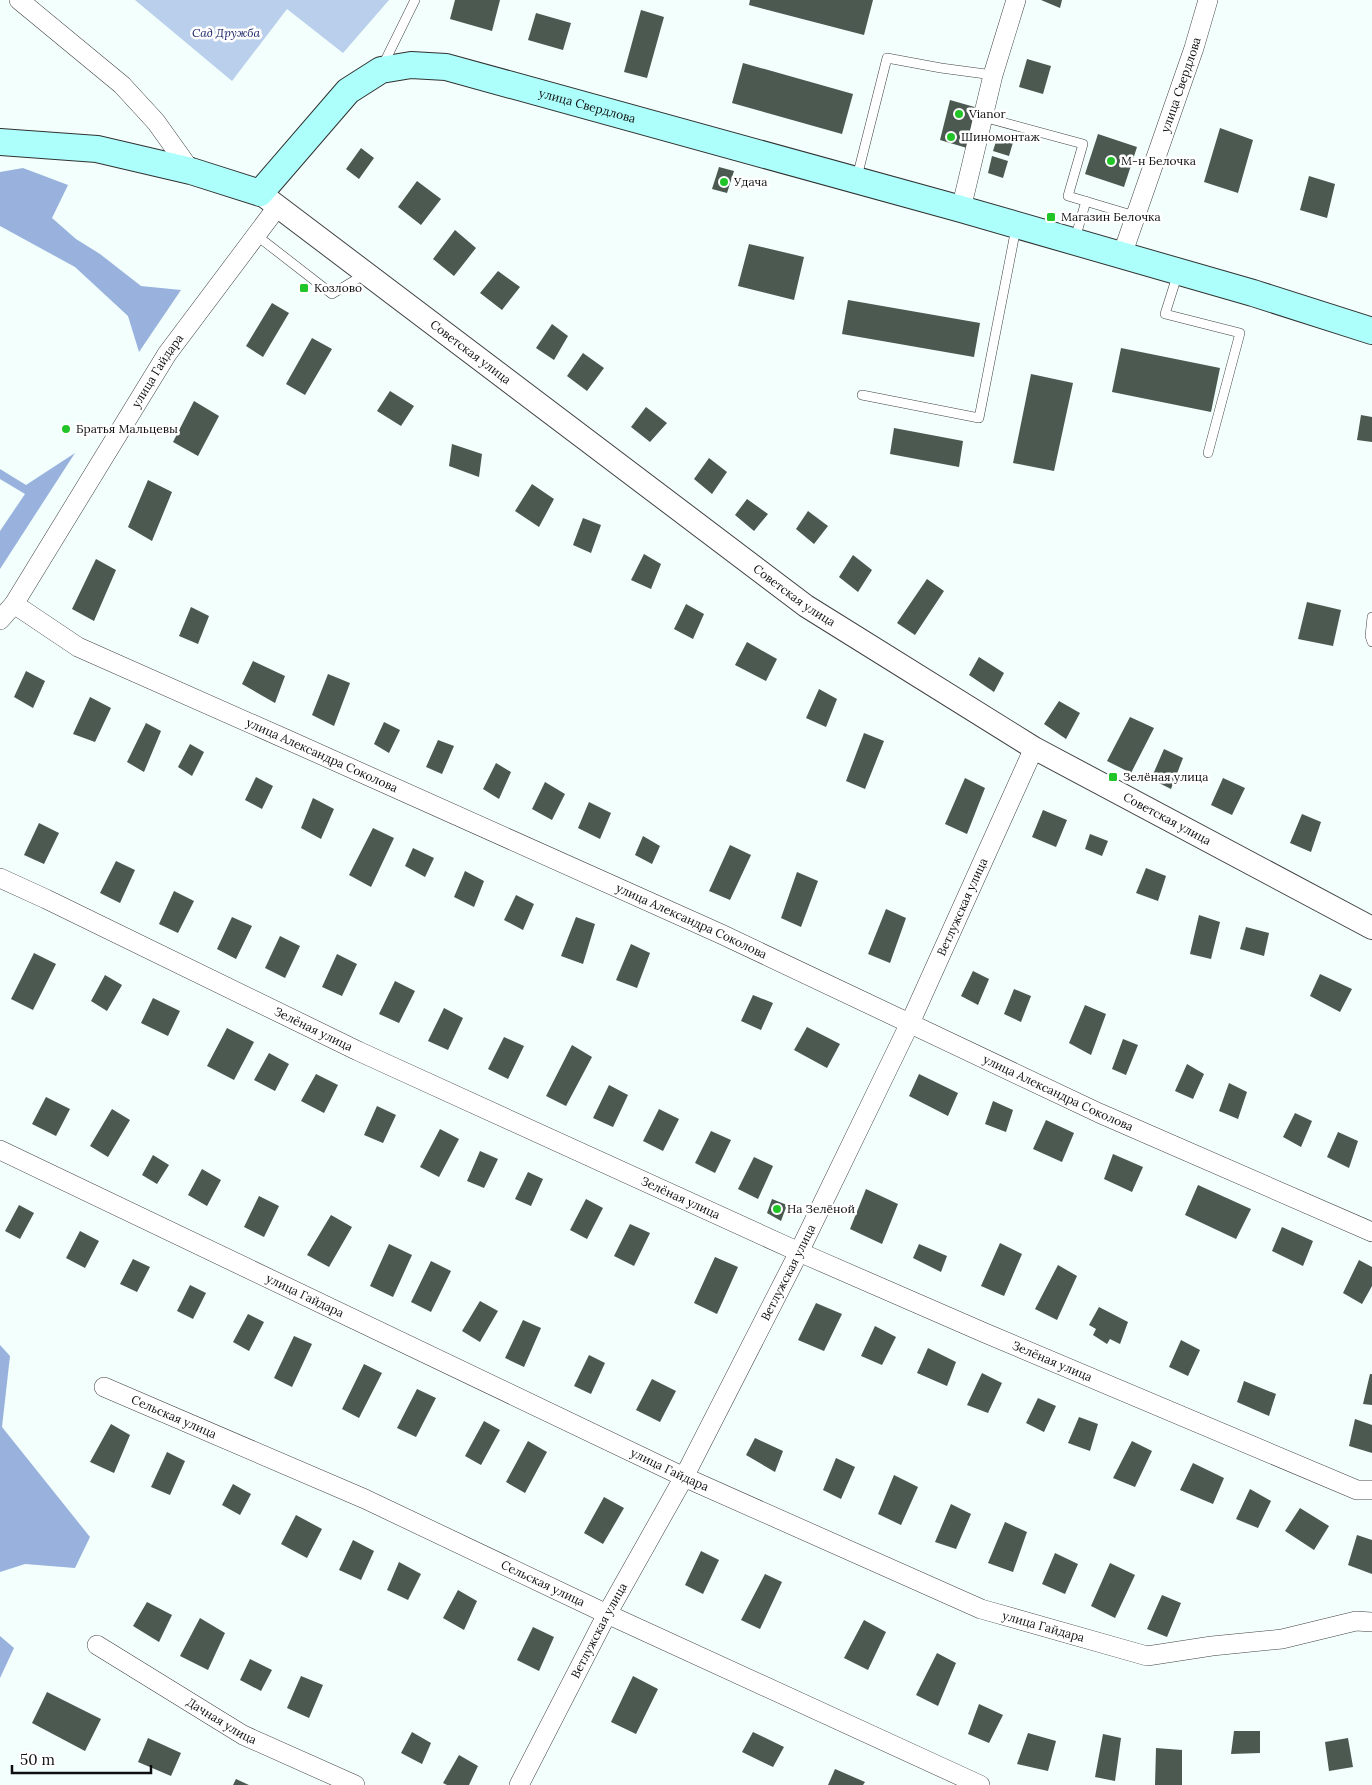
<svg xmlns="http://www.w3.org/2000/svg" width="1372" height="1785" font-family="Lora,serif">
<rect width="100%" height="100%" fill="#f2fffd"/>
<path fill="#b9cfeb" d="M135,0h254l-46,53 -56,-44 -55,72z"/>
<path fill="#98b2dd" d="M23,168l45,17 -16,33 24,21 24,15 41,32 40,4 -42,62 -11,-36 -53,-49 -75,-41v-54z
M75,453l-75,116v-38l25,-37 -25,-15v-10l26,16z
M0,1345l10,11 -8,71 88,110 -15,31 -50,-4 -25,8z
M0,1636l14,12 -14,30z"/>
<path fill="#4b5951" d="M455,0h45l-8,31 -42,-12z
M750,0h123l-9,35 -115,-30z
M1041,0h21l-2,8z
M641,10l23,7 -17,61 -23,-6z
M536,13l35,10 -8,27 -35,-10z
M1027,59l24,7 -8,28 -24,-7z
M743,63l110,31 -11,40 -110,-31z
M950,100l28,8 -11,40 -27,-8z
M1220,128l33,12 -15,53 -34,-11z
M1098,134l39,13 -13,40 -39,-13z
M998,135l16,4 -5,17 -16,-5z
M361,148l13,10 -15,21 -13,-10z
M992,156l16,5 -5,17 -15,-5z
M719,167l15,4 -7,22 -15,-4z
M1309,176l26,8 -8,34 -27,-8z
M417,181l24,18 -20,26 -23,-18z
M455,230l21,18 -22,28 -21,-17z
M749,244l55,13 -10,43 -56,-14z
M498,271l22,16 -18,23 -22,-17z
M848,300l132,23 -6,34 -132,-23z
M272,303l17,10 -26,44 -17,-11z
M552,324l16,12 -14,24 -18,-12z
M312,338l20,11 -27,46 -19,-11z
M1121,348l99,20 -9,44 -99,-20z
M583,353l21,15 -17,23 -20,-15z
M1031,374l42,9 -19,88 -41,-8z
M390,391l24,15 -13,20 -24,-15z
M194,401l25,15 -21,40 -25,-14z
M646,407l21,16 -17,19 -19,-15z
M1361,415l11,2v25l-15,-2z
M894,428l69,13 -4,26 -69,-13z
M452,444l30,10 -3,23 -30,-11z
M709,458l18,14 -15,22 -18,-15z
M148,480l24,12 -20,49 -24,-14z
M532,484l22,15 -15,28 -24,-16z
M747,499l21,15 -14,17 -19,-16z
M808,511l20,15 -14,18 -18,-15z
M583,518l18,7 -10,28 -18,-8z
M644,554l17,10 -10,25 -20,-9z
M853,555l19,15 -14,22 -19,-15z
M96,559l20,11 -22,51 -22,-12z
M927,579l17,12 -29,44 -18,-12z
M1307,602l34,8 -8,36 -35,-7z
M686,604l18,10 -11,25 -19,-10z
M191,607l18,9 -11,28 -19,-8z
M747,642l30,17 -11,22 -31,-16z
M979,657l25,16 -10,19 -25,-17z
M253,661l32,15 -10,27 -33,-19z
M26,671l19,10 -12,27 -19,-11z
M328,674l22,9 -16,43 -22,-11z
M819,689l18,10 -11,28 -20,-9z
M90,697l21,11 -16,34 -22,-8z
M1059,701l21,12 -14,26 -22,-15z
M1130,717l24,11 -23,45 -24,-12z
M384,722l16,8 -11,23 -15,-9z
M146,723l15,8 -17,41 -17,-10z
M864,733l20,8 -19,48 -19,-8z
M438,740l16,6 -12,28 -16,-7z
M190,744l14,8 -12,24 -14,-9z
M1164,749l19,9 -12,31 -20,-10z
M496,763l15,9 -12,27 -16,-10z
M256,777l17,9 -11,23 -17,-9z
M965,778l20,10 -18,46 -22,-10z
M1223,778l22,10 -13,27 -21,-10z
M545,782l20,12 -13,26 -20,-11z
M313,798l21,11 -13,30 -20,-11z
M589,802l22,11 -11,26 -22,-11z
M1043,810l24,10 -11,27 -24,-10z
M1302,814l19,8 -10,30 -21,-9z
M39,823l20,10 -15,31 -20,-9z
M373,828l21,10 -23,49 -22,-12z
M1090,834l18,7 -6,15 -17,-7z
M643,836l17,10 -8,18 -17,-9z
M730,845l21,10 -21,45 -21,-9z
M413,848l21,10 -9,19 -20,-11z
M116,861l19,9 -15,33 -20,-10z
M1146,868l20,8 -8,25 -22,-8z
M465,871l19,10 -10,26 -20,-10z
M797,872l21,9 -17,46 -20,-9z
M174,891l20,10 -16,32 -19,-9z
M516,895l18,9 -11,26 -19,-10z
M886,909l20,9 -16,45 -22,-9z
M1199,915l21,7 -9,37 -21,-5z
M232,917l20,9 -16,33 -19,-10z
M576,917l19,7 -12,40 -22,-8z
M1246,927l23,6 -5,23 -24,-7z
M280,936l20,10 -15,32 -20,-10z
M631,944l19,9 -13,35 -21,-8z
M34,953l22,11 -23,46 -22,-11z
M337,954l20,10 -15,32 -20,-9z
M973,971l16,8 -11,26 -17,-9z
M1320,974l32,15 -12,23 -30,-16z
M105,975l17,10 -15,26 -16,-10z
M395,981l20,10 -16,32 -20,-9z
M1014,989l17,7 -10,26 -17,-8z
M753,995l20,8 -12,27 -20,-9z
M153,998l27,13 -12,25 -27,-13z
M1085,1005l21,9 -15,41 -22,-12z
M444,1008l19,10 -15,32 -20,-9z
M807,1027l33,17 -13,24 -33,-18z
M227,1028l27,14 -20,38 -27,-14z
M504,1037l20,9 -16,33 -20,-10z
M1123,1039l15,6 -12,30 -14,-6z
M572,1045l20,12 -26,49 -20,-10z
M269,1053l20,11 -14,27 -21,-11z
M1187,1064l17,10 -11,25 -18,-8z
M316,1074l22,11 -14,28 -23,-12z
M919,1074l39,19 -10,23 -39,-20z
M1229,1083l18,9 -9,27 -19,-8z
M609,1085l19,10 -15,32 -20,-9z
M46,1097l24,12 -14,27 -24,-12z
M993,1101l20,9 -7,22 -21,-8z
M377,1106l19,9 -13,28 -19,-8z
M112,1109l18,11 -22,37 -18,-11z
M659,1109l20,10 -16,32 -20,-10z
M1295,1113l17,8 -11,26 -18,-10z
M1046,1120l28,13 -12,29 -29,-13z
M440,1129l19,10 -20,38 -19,-10z
M711,1131l20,9 -16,33 -20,-10z
M1338,1132l20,9 -9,27 -22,-11z
M480,1151l18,8 -14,29 -17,-7z
M1113,1154l30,13 -11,25 -28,-13z
M153,1155l16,10 -12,19 -15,-9z
M754,1157l19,9 -15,33 -20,-10z
M202,1169l19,11 -14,26 -19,-11z
M528,1172l15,7 -12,27 -16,-7z
M1198,1185l53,24 -15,30 -51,-24z
M866,1189l32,15 -16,40 -32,-15z
M259,1196l20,10 -15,31 -20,-10z
M586,1199l17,9 -16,31 -17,-9z
M772,1199l15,6 -6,16 -14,-8z
M19,1205l15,8 -14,26 -15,-8z
M331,1215l21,12 -23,40 -22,-12z
M630,1224l20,9 -16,33 -20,-10z
M1282,1227l31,14 -10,25 -31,-15z
M80,1231l19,10 -14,27 -19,-10z
M1000,1243l22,11 -18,42 -23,-10z
M389,1244l23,11 -19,42 -23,-11z
M919,1244l28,12 -6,16 -28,-14z
M715,1257l23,10 -21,47 -23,-11z
M133,1259l17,8 -13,25 -17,-8z
M1359,1260l13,7v19l-10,18 -19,-11z
M431,1261l20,10 -20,41 -20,-10z
M1058,1265l19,11 -20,44 -22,-11z
M190,1285l16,8 -13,26 -16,-8z
M480,1301l18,10 -18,31 -18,-11z
M816,1303l26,11 -18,37 -26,-11z
M1099,1307l29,15 -8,22 -10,-5 -3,5 -14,-9 3,-6 -7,-4z
M248,1314l16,8 -15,29 -16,-9z
M523,1320l18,8 -17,39 -19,-9z
M875,1326l21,11 -14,28 -21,-9z
M294,1336l18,8 -20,43 -18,-9z
M1181,1340l19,10 -12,26 -19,-9z
M928,1348l28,14 -9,24 -30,-13z
M589,1355l16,8 -14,31 -17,-8z
M364,1364l18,9 -23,45 -17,-9z
M982,1373l20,10 -14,30 -21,-8z
M1370,1374h2v31l-9,-1z
M652,1379l24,12 -16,31 -24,-12z
M1244,1381l32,13 -7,22 -32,-14z
M417,1389l19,9 -20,39 -19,-9z
M1038,1398l18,8 -12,26 -18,-9z
M1079,1417l19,7 -8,27 -22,-8z
M1355,1419l17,6v28l-23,-7z
M484,1421l16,9 -19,35 -16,-9z
M111,1424l19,11 -16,38 -24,-11z
M755,1438l28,13 -8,21 -29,-17z
M528,1441l19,11 -22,41 -19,-11z
M1132,1441l20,10 -17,36 -22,-9z
M167,1452l18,9 -15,34 -19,-8z
M836,1458l19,9 -14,32 -18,-9z
M1193,1463l31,15 -11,26 -33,-14z
M894,1475l24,12 -17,38 -23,-11z
M233,1484l18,10 -11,21 -18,-10z
M1250,1489l21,12 -13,27 -22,-9z
M604,1497l20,11 -21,36 -19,-11z
M951,1504l20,10 -15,35 -21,-7z
M1300,1508l29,18 -15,24 -29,-19z
M296,1515l26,14 -15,29 -26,-14z
M1005,1522l22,10 -14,40 -25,-9z
M1357,1535l15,5v34l-24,-9z
M353,1540l21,11 -13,29 -22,-10z
M701,1551l18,9 -16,34 -18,-9z
M1055,1553l23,11 -13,30 -23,-10z
M399,1562l22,12 -13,26 -21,-10z
M1110,1563l25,12 -20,43 -24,-12z
M765,1574l17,8 -22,47 -19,-9z
M458,1590l19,11 -13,29 -21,-12z
M1162,1595l19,8 -14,34 -20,-8z
M147,1602l25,13 -13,27 -26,-16z
M200,1618l25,15 -17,37 -28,-14z
M864,1620l22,12 -18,38 -24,-12z
M533,1627l21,10 -15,34 -22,-11z
M937,1653l19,10 -18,43 -22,-11z
M250,1659l22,11 -11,21 -21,-11z
M301,1676l22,9 -14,33 -22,-10z
M633,1676l25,13 -22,45 -25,-12z
M47,1692l54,27 -16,32 -53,-28z
M979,1704l24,11 -14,28 -21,-9z
M1234,1731h26v22l-29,1z
M412,1732l19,11 -9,21 -21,-11z
M753,1732l31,15 -11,20 -31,-15z
M1028,1733l28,8 -8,30 -31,-7z
M1103,1734l18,4 -6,43 -20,-4z
M148,1738l33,15 -10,23 -33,-14z
M1348,1738l5,29 -24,4 -4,-29z
M1156,1748l26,2v35h-27z
M459,1755l19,11 -9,19h-22l-4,-2z
M835,1769l30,13 -2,3h-35z
M236,1779l13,6h-16z"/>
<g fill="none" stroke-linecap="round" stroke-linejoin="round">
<defs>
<path id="service" d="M383,65l32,-65
M983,117l100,27 -15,52 67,20
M857,177l30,-119 54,10 52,7
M256,235l76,59 33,-20
M1075,239l11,-38
M1178,273l-13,41 75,19 -32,120
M862,395l117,23 37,-190
M1372,617l-2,19 2,6"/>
<g id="minor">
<path d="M19,0l103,85 34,37 35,49"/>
<path d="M961,209l32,-134 23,-75"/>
<path id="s1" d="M1122,255l72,-207 14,-48"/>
<path id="s2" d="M14,604l64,43 210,93 433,194 378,179 273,119"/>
<path id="s3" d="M0,620l14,-16 153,-250 111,-148"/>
<path id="s4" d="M0,878l46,21 312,152 441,201 186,81 372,157h15"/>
<path id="s5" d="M0,1150l684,327 297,132 166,47 65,-10 70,-7 74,-18 16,1"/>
<path id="s6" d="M104,1387l261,112 242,115 373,171"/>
<path id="s7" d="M97,1645l146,90 112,50"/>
<path id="s8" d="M519,1785l88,-171 77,-137 115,-225 111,-229 124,-275"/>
</g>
<g id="tertiary">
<path id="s9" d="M260,193l546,413 228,142 338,180"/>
</g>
<g id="secondary">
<path id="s10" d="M0,142l97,7 94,22 69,22 88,-102 33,-21 30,-5 35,2 515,142 292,84 119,38"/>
</g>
</defs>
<use href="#service" stroke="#424242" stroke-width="10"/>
<use href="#minor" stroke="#424242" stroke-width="20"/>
<use href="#tertiary" stroke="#424242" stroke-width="24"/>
<use href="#secondary" stroke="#313131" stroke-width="28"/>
<use href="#service" stroke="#fff" stroke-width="9"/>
<use href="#minor" stroke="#fff" stroke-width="19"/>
<use href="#tertiary" stroke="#fff" stroke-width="22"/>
<use href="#secondary" stroke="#adfffc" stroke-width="26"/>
</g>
<g fill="#22c527" stroke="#fff" stroke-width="2">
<circle cx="959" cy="114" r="5"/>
<circle cx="951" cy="137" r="5"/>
<circle cx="1111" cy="161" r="5"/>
<circle cx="724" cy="182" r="5"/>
<rect x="1046" y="212" width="10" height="10" rx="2.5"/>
<rect x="299" y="283" width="10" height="10" rx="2.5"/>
<circle cx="66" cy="429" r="5"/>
<rect x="1108" y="772" width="10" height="10" rx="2.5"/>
<circle cx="777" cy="1209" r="5"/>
</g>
<g text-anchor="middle" stroke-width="5" stroke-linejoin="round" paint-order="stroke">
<g font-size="12" font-style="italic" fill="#1d276a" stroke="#fff">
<text x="226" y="37">Сад Дружба</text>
</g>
<g font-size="12" fill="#0f0f0f" stroke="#fff">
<text dy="4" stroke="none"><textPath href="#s1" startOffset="180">улица Свердлова</textPath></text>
<text dy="4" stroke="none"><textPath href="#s10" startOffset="652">улица Свердлова</textPath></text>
<text dy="4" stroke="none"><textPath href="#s9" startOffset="264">Советская улица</textPath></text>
<text dy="4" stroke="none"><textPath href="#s3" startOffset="295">улица Гайдара</textPath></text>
<text dy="4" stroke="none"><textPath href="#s9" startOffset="669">Советская улица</textPath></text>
<text dy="4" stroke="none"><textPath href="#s2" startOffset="344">улица Александра Соколова</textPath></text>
<text dy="4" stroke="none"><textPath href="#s9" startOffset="1104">Советская улица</textPath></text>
<text dy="4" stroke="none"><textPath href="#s8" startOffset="984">Ветлужская улица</textPath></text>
<text dy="4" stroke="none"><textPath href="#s2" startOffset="749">улица Александра Соколова</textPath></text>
<text dy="4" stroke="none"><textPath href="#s4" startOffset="348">Зелёная улица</textPath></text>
<text dy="4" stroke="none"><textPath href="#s2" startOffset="1154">улица Александра Соколова</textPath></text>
<text dy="4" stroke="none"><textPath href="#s4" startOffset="752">Зелёная улица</textPath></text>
<text dy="4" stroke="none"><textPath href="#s8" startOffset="579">Ветлужская улица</textPath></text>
<text dy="4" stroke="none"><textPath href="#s5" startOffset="338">улица Гайдара</textPath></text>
<text dy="4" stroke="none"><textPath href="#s4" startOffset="1158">Зелёная улица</textPath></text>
<text dy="4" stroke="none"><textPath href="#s6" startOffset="76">Сельская улица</textPath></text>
<text dy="4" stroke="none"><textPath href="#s5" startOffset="742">улица Гайдара</textPath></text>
<text dy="4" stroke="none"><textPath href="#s6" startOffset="481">Сельская улица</textPath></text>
<text dy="4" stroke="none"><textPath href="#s5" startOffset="1148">улица Гайдара</textPath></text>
<text dy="4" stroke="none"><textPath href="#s8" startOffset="174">Ветлужская улица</textPath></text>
<text dy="4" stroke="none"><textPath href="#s7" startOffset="146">Дачная улица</textPath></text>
</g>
<g font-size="12" fill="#0f0f0f" stroke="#fff" text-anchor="start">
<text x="969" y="118">Vianor</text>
<text x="961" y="141">Шиномонтаж</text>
<text x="1121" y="165">М-н Белочка</text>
<text x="734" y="186">Удача</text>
<text x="1061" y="221">Магазин Белочка</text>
<text x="314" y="292">Козлово</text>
<text x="76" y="433">Братья Мальцевы</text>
<text x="1123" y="781">Зелёная улица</text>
<text x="787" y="1213">На Зелёной</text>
</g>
</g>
<path d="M12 1765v8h139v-8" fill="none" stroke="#0f0f0f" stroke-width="2.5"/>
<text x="20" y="1765" font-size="15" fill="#0f0f0f" stroke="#ffffff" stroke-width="4" paint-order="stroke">50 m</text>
</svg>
